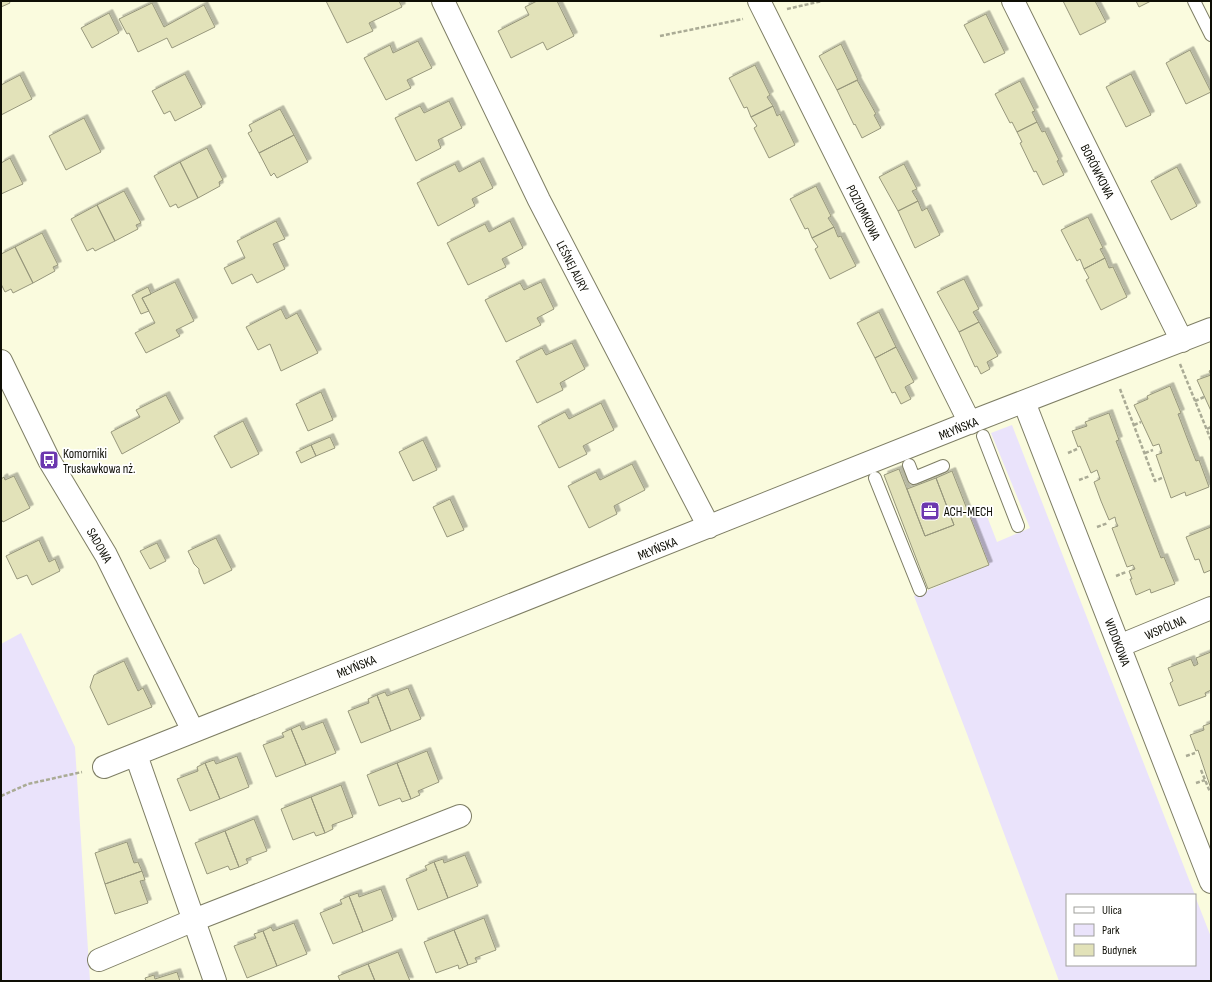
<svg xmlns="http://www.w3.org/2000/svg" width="1212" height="982" font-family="'Sofia Sans Condensed',sans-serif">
<defs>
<filter id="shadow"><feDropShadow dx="3.5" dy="-3.5" stdDeviation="0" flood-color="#0004"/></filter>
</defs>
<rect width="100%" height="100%" fill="#fafbde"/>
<path fill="#eae3fb" d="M1012,425l183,470h-128v70h128v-69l16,41v44h-152l-92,-247 -53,-138 75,-31 -20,-49 16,-5 12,31 33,-14 -39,-95z
M21,633l54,114 15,234h-89v-337z"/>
<path fill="#e2e2b9" stroke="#97977c" filter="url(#shadow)" d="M1,1h8l1,2 -9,4z
M326,1h73l3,6 -33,16 4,8 -26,12z
M537,1h20l17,35 -27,14 -4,-8 -32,16 -13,-27 31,-16 -4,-8z
M1063,1h32l11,21 -26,13z
M1136,1h15l-12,6z
M152,3l12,24 40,-22 11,22 -43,21 -5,-10 -29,14 -9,-19 -2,1 -8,-15z
M109,13l10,20 -27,15 -11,-20z
M986,14l19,39 -21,10 -20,-38z
M418,41l14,27 -25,12 4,8 -25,12 -22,-42 26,-13 3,8z
M841,44l17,36 -21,10 -18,-34z
M1190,50l21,42 -25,12 -20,-41z
M755,65l15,30 -3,2 6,9 -22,11 -4,-10 -3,1 -15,-30z
M185,74l17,33 -27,14 -5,-10 -6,3 -12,-23z
M1131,74l20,41 -25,12 -20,-40z
M20,75l12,24 -31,16v-30z
M857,80l19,34 -2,1 7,13 -19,10 -7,-14 -1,1 -17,-35z
M1020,81l15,30 -3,1 5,10 -20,10 -5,-10 -2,1 -15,-29z
M449,101l13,27 -24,12 3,8 -25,13 -21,-43 25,-12 4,7z
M773,106l4,10 3,-2 15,31 -26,13 -15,-30 3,-2 -6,-9z
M280,109l14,26 -35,18 -11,-20 4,-2 -3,-6z
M84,118l17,34 -35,18 -17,-34z
M1037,122l5,10 3,-1 14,29 -2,1 7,14 -21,10 -7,-14 -2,1 -14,-29 2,-1 -5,-10z
M294,135l14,27 -31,16 -3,-5 -3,3 -12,-23z
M207,148l16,32 -4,2 1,4 -22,12 -18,-36z
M10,158l13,26 -22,10v-31z
M480,161l13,27 -21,11 3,7 -37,20 -21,-43 38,-19 4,8z
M180,162l18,36 -20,10 -2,-4 -6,3 -16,-31z
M904,164l13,25 -5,2 6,10 -20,10 -19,-34z
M1177,167l20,39 -26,14 -20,-39z
M816,186l15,30 -3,2 6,9 -22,11 -4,-10 -3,1 -15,-30z
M124,191l17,32 -5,2 2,4 -23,12 -18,-36z
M918,201l4,10 5,-3 13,27 -25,13 -17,-37z
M97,205l18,36 -20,10 -2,-3 -6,3 -16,-32z
M1088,217l15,31 -3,1 5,9 -21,11 -4,-10 -3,2 -16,-31z
M276,221l9,18 -12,5 12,25 -28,14 -5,-9 -20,10 -8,-16 21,-10 -8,-17z
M510,221l13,27 -21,11 4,8 -38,18 -21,-42 38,-19 4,8z
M834,227l4,10 3,-1 15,30 -26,13 -15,-30 3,-2 -6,-9z
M42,233l16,32 -5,2 2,4 -22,12 -18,-36z
M15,247l18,36 -20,10 -2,-4 -6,3 -4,-8v-30z
M1105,258l4,10 4,-1 14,30 -26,13 -15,-30 3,-2 -5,-9z
M964,279l15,30 -6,3 6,10 -20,10 -22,-40z
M175,282l19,39 -18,9 4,6 -34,17 -11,-20 20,-10 -13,-25z
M541,282l13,27 -17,9 4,7 -35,17 -21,-42 35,-17 4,7z
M148,287l3,7 -9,4 7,13 -8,3 -9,-19z
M281,309l5,10 11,-6 21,40 -37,18 -11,-27 -12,6 -12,-23z
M879,312l17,35 -21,11 -18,-35z
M979,322l19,34 -11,6 3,7 -9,5 -4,-8 -2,1 -16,-35z
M572,343l13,26 -25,14 3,7 -26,13 -21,-42 26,-13 4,7z
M896,347l18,35 -9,5 6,12 -10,5 -6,-12 -3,1 -17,-35z
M1211,370v41l-14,-31 14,-5 -2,-4z
M1170,386l11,27 -3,1 9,24 9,23 3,-1 10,27 -23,9 -1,-4 -14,6 -15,-43 6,-2 -3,-9 -6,2 -19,-41 14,-6 -1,-3z
M321,392l12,28 -25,11 -12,-27z
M166,395l14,27 -58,32 -11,-22 29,-15 -4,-7z
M601,403l13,27 -31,16 4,8 -28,14 -21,-42 27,-14 4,7z
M1109,413l10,27 -3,1 45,117 3,-1 11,27 -24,9 -1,-4 -14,6 -6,-16h2l-3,-8 6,-2 -2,-4 -6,2 -15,-39 6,-2 -2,-4 -1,-5 -6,3 -8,-19 -7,-19 6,-3 -3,-9 -6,3 -11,-27 -2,1 -6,-16 15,-5 -2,-4z
M243,421l16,33 -28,14 -17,-32z
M330,437l5,11 -19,8 -5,-11z
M423,440l14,30 -24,11 -14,-29z
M311,445l5,11 -15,7 -5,-11z
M632,464l13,26 -31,16 3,8 -28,14 -21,-42 28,-14 4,8z
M899,469l26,67 29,-11 -18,-47 16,-7 37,94 -61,24 -44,-114z
M14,476l16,32 -27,14 -2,-3v-40l3,-2 1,3z
M936,478l18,47 -29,11 -18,-47z
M450,499l14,31 -17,7 -14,-30z
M1211,527v43l-7,3 -5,-14 -4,1 -9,-23z
M216,538l16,32 -28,14 -5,-12v-3l-5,-5 -6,-13z
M39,540l10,22 6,-3 5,12 -28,14 -5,-10 -10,4 -11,-23z
M157,543l9,18 -16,8 -10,-18z
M1211,652v38l-6,3 1,3 -27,10 -9,-23 3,-2 -5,-13 23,-9 3,7 4,-2 -2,-6z
M124,661l14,30 5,-3 9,19 -44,18 -18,-38 4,-12z
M408,688l13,31 -30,12 -14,-36 8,-3 2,4z
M377,695l14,36 -30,12 -13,-32 21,-8 -1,-4z
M323,722l13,31 -30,12 -15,-36 9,-4 2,5z
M1211,723v66l-13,-39 -2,1 -6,-16 14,-5 -1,-4z
M291,729l15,36 -30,12 -13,-32 21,-8 -2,-4z
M427,751l12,31 -21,9 2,4 -9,4 -14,-36z
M237,756l12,31 -29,12 -15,-36 9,-3 2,4z
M205,763l15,36 -30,12 -13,-32 21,-8 -1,-4z
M397,763l14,36 -9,3 -2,-4 -21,8 -12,-31z
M341,785l12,32 -21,8 1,4 -8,4 -14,-36z
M311,797l14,36 -9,3 -2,-4 -21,8 -12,-31z
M254,819l13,32 -21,8 2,4 -9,4 -14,-36z
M225,831l14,36 -9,3 -2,-4 -21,8 -12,-31z
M127,842l7,21 4,-1 4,9 -37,13 -10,-31z
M465,855l13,31 -30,12 -14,-36 9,-3 1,4z
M434,862l14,36 -30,12 -12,-31 21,-9 -2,-4z
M142,871l3,9 -5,1 8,22 -33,11 -10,-30z
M381,889l12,31 -30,12 -14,-36 9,-3 1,4z
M349,896l14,36 -30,12 -13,-31 22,-9 -2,-4z
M484,918l12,32 -21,8 2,4 -9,3 -14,-35z
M294,923l13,31 -30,12 -14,-35 8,-4 2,4z
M454,930l14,35 -9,4 -1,-4 -22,8 -12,-31z
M263,931l14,35 -30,12 -13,-32 22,-8 -2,-4z
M398,952l12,29h-35l-7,-17z
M368,964l7,17h-35l-2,-5z
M177,972l3,9h-34l-1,-3 9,-3 1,4z"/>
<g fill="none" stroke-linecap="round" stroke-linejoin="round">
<defs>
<path id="lane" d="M1194,1l17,34
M983,436l35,90
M909,465l5,13 29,-12
M875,478l45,112"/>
<path id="street" d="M443,1l96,199 170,327
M759,1l211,422
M1013,1l169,340
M1,361l48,99 57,95 87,176
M1024,402l187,480
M1119,646l92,-38
M136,755l79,226
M104,767l872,-347 235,-91
M99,960l95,-40 266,-104"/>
</defs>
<use href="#lane" stroke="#7e7e65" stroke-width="14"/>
<use href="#street" stroke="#7e7e65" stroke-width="24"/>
<path stroke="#aaab95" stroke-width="2.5" stroke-dasharray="4 2" stroke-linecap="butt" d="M787,9l35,-8
M660,36l83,-17
M1180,364l31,76
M1120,389l35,92 9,-4
M1195,401l9,-4
M1134,425l7,-3
M1207,429l4,-2
M1068,453l9,-4
M1145,453l8,-3
M1079,480l11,-4
M1097,527l11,-4
M1116,576l10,-4
M1186,756l9,-3
M1201,770l9,22
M1196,783l9,-3
M1,796l27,-12 54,-12"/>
<use href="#lane" stroke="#fff" stroke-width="12"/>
<use href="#street" stroke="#fff" stroke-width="22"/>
</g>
<defs>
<symbol id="bus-square" viewBox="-11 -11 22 22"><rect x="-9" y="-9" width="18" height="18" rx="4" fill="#6c38af" stroke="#fff"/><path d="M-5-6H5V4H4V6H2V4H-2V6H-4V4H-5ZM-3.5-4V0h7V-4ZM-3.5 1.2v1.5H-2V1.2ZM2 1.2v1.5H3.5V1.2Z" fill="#fff"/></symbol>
<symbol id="office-square" viewBox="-11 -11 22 22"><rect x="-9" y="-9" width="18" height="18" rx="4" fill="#6c38af" stroke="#fff"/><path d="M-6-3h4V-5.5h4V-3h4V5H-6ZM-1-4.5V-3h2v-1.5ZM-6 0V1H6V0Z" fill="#fff"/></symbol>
</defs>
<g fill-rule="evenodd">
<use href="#bus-square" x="38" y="449" width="22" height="22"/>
<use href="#office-square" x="919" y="500" width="22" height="22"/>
</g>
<g text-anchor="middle" stroke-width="3.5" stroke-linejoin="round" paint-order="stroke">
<g font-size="13" fill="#0e0e05" stroke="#fff">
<text transform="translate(1098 171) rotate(63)" y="5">BORÓWKOWA</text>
<text transform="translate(864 212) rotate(63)" y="5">POZIOMKOWA</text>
<text transform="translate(573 266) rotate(63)" y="5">LEŚNEJ AURY</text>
<text transform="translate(958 428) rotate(-22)" y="5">MŁYŃSKA</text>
<text transform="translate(100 545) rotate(60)" y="5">SADOWA</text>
<text transform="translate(657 548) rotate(-22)" y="5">MŁYŃSKA</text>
<text transform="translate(1165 627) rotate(-23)" y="5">WSPÓLNA</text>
<text transform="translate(1118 642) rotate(69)" y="5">WIDOKOWA</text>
<text transform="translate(356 666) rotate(-22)" y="5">MŁYŃSKA</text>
</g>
<g font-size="13" fill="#0e0e05" stroke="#fff" text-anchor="start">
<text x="63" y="458">Komorniki<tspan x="63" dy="15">Truskawkowa nż.</tspan></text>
<text x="944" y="516">ACH-MECH</text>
</g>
</g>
<rect width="1212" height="982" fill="none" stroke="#0e0e05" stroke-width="4"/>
<rect x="1066" y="894" width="130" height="72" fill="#ffffff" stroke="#9f9f9b"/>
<rect x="1074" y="907" width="20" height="6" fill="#ffffff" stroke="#9f9f9b"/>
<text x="1102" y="914" font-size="12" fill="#0e0e05">Ulica</text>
<rect x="1074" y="924" width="20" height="12" fill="#eae3fb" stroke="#9f9f9b"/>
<text x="1102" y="934" font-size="12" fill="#0e0e05">Park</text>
<rect x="1074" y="944" width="20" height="12" fill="#e2e2b9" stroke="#9f9f9b"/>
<text x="1102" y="954" font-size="12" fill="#0e0e05">Budynek</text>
</svg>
